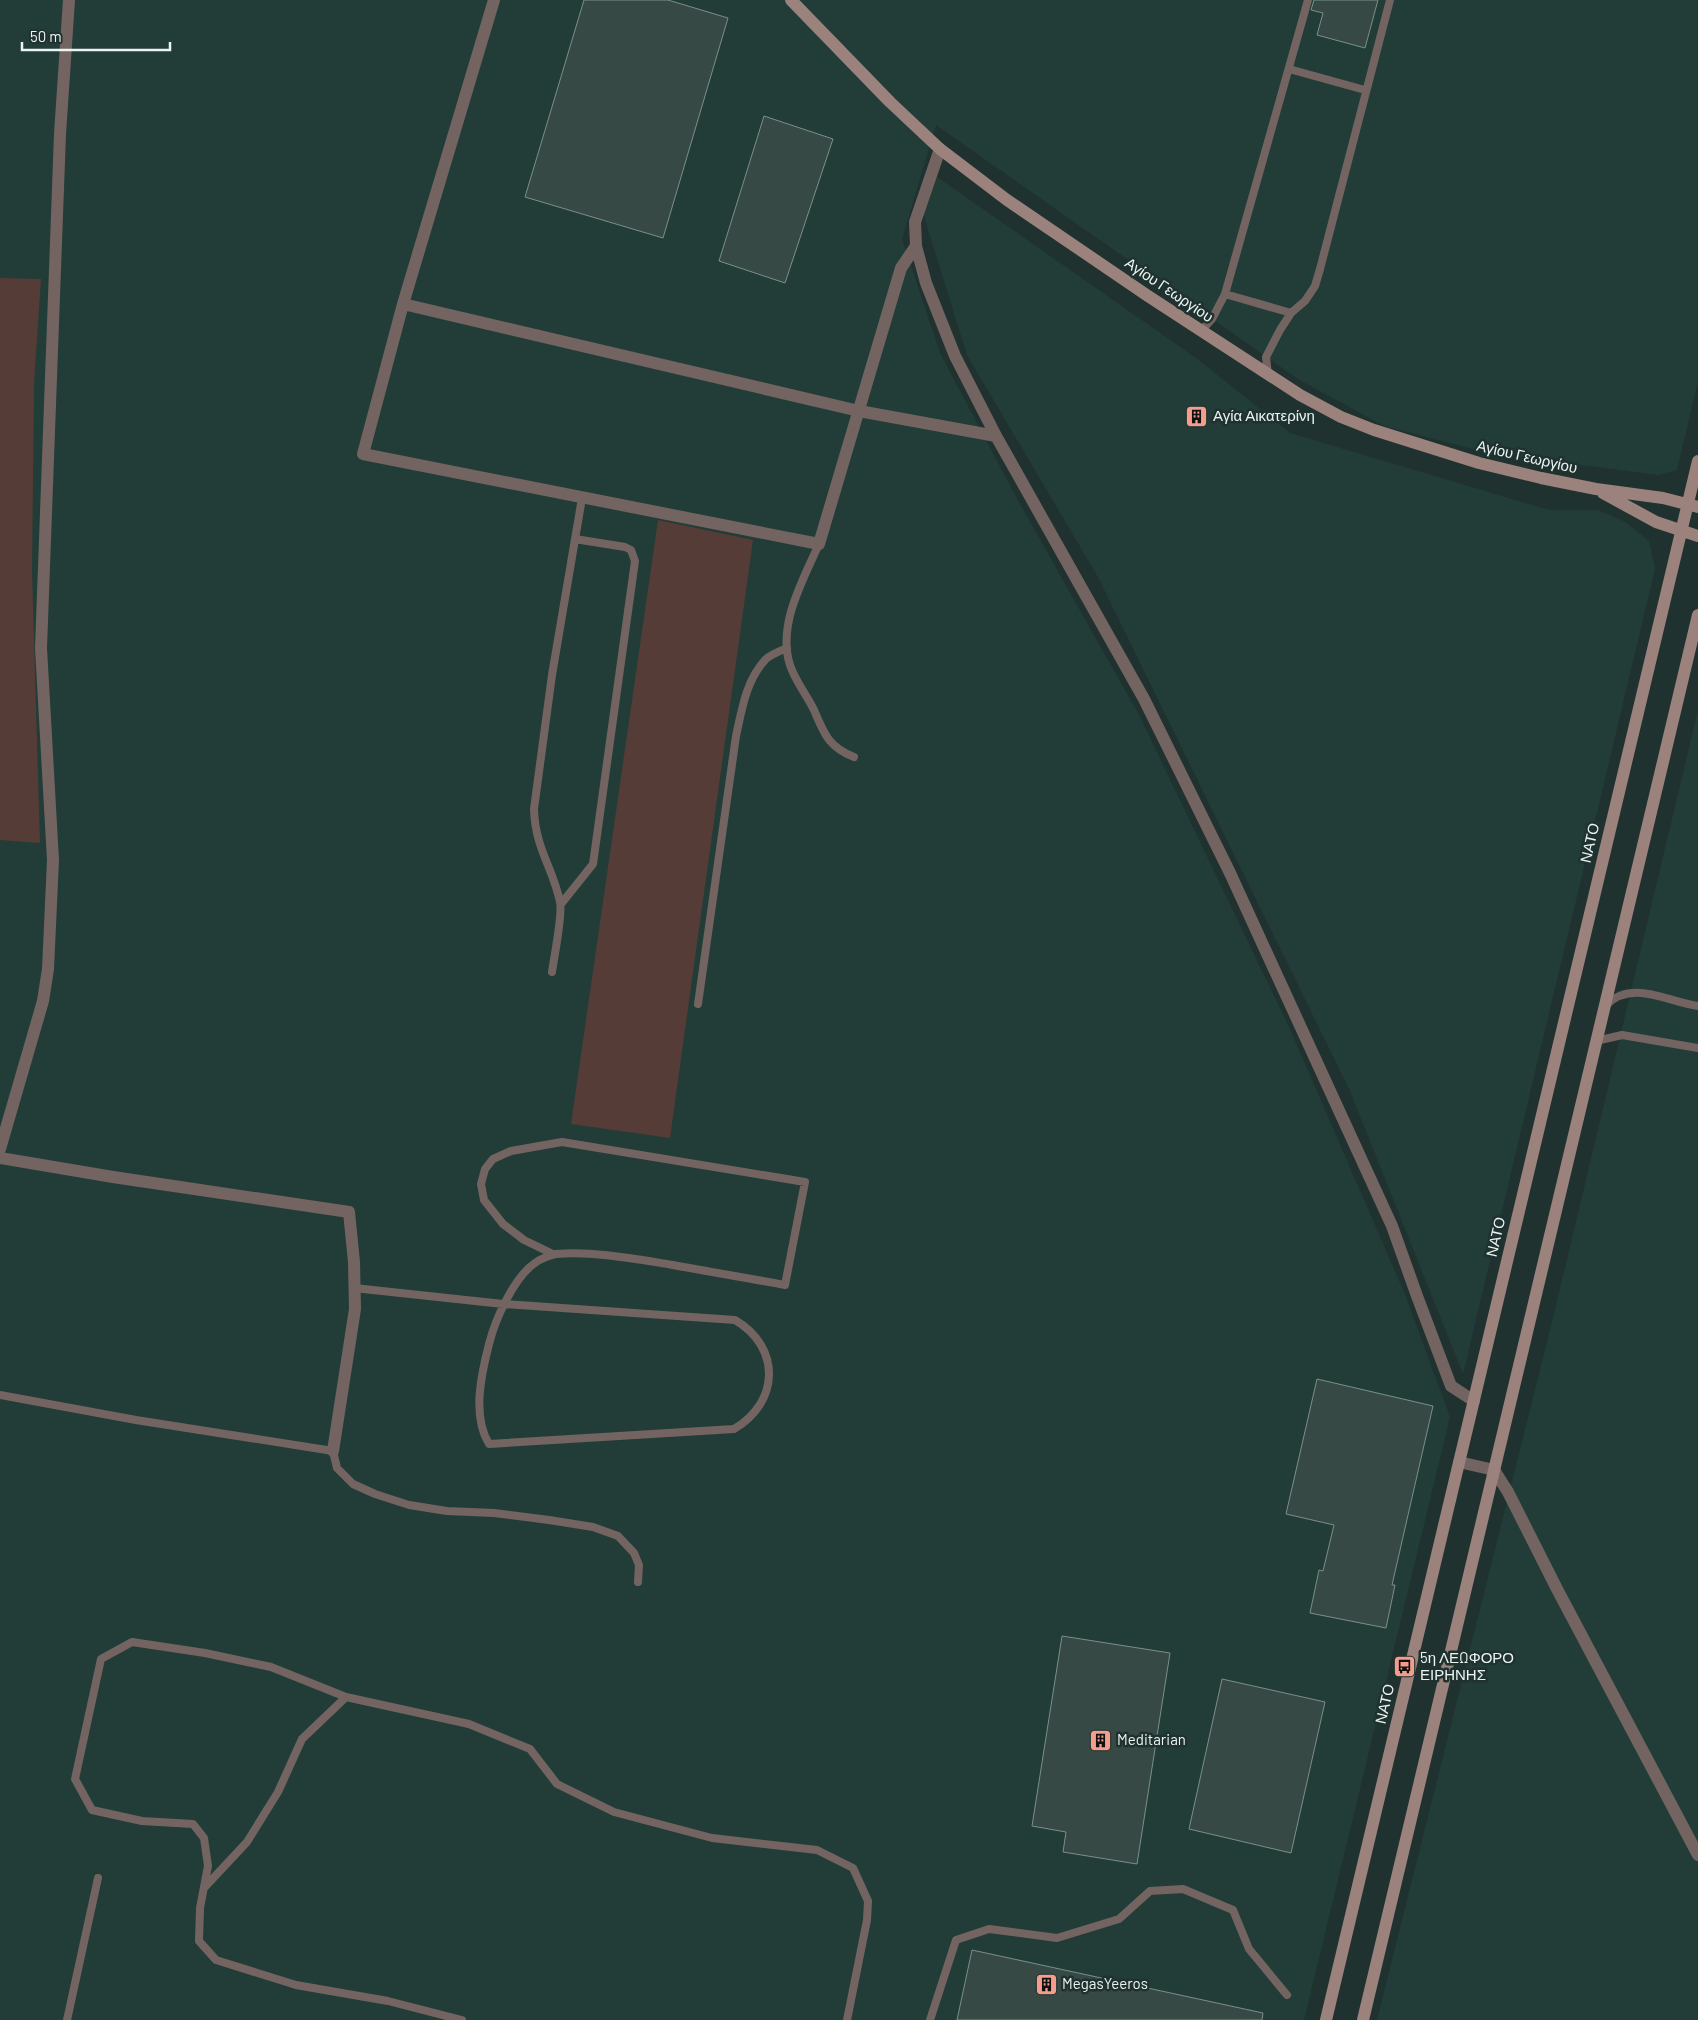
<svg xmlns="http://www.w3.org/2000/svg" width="1698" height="2020" font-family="Barlow,sans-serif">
<rect width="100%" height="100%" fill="#20322f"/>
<path fill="#223d38" d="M0,0h1698v381l-21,89 -19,5 -173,-23 -101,-26 -86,-47 -362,-254 -34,114 38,114 76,144 123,218 150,312 115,265 46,125 -146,603h-1304z
M937,177l259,181 94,75 259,77h49l27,12 24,19 6,28 -192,805 -113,-283 -252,-514 -131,-222 -44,-142z
M1698,710v1310h-321l176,-702z"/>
<path fill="#553c37" d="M0,278l41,1 -7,104 -2,189 8,271 -40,-3z
M658,520l95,20 -83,598 -99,-14z"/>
<path fill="#374945" stroke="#7b8f8b" d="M584,0h84l60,18 -65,220 -138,-41z
M1314,0h64l-13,48 -48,-13 6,-22 -12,-3z
M764,116l69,23 -48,144 -66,-22z
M1317,1379l116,27 -41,179h3l-9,43 -76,-15 9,-43 4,1 11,-46 -48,-11z
M1062,1636l108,17 -33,211 -74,-12 3,-20 -34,-6z
M1222,1679l103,23 -34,151 -102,-24z
M972,1950l291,63 -1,7h-305z"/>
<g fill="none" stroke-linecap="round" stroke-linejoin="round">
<path stroke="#746461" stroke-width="8" d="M1289,69l76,21
M1225,294l66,19
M1201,331l11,-12 13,-25 83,-294
M1268,375l-2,-18 14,-27 11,-17 14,-12 10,-15 5,-17 70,-269
M819,544c-16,36 -42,81 -29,121 5,16 17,30 24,45 10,23 14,37 40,47
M561,904l32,-40 42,-303 -4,-11 -6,-3 -50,-8
M552,972c2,-15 11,-58 8,-70 -7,-34 -25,-54 -26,-93l18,-134 30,-177
M698,1004l38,-268c6,-27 10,-56 30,-77 6,-5 14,-8 21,-11
M1606,1005c27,-26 61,-3 92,1
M1596,1041l26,-6 76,13
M354,1288l149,16 232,16c46,27 45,82 -1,109l-245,15c-17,-28 -8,-69 0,-100 6,-24 25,-67 46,-81 5,-4 15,-8 21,-9 38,-3 79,5 117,11 37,7 75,13 112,20l20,-103 -243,-40 -51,9 -18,8 -8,10 -4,15 3,16 19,24 21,16 29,14
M0,1395l136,25 197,31 4,17 16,16 22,10 34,11 38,6 47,2 55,7 44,7 25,9 16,17 5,12 -1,17
M204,1888l43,-46 31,-50 24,-53 44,-42
M67,2020l31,-142
M462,2020l-74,-19 -92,-16 -80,-25 -17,-19 1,-33 8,-42 -4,-28 -11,-14 -51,-3 -50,-11 -17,-31 26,-120 31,-17 73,11 66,14 75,30 123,27 61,25 27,35 57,28 98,26 105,12 36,18 15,33 -1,19 -20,100
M930,2020l26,-80 33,-11 68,9 62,-19 31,-28 33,-2 50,21 16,39 38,46"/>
<path stroke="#746461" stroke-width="12" d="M494,0l-91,304 -40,150 456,90 82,-276 15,-22
M940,149l-25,73 1,24 10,37 29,73 41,80 148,263 86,174 162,353 25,70 34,90 23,15
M403,304l456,107 137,25
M0,1149l43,-148 5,-32 5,-109 -12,-212 19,-514 9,-134
M0,1158l113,19 236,35 5,50 1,47 -22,142
M1459,1462l35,8 14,22 49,97 141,266"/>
<path stroke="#9c827d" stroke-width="12" d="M791,0l99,102 50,47 67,51 141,96 152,99 41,22 33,13 105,33 62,15 55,11 67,9 35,9
M1603,493l53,29 42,14
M1326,2020l372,-1559
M1363,2020l335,-1405"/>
</g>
<defs>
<symbol id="building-square" viewBox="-11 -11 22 22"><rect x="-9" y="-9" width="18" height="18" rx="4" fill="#f49d8d" stroke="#20322f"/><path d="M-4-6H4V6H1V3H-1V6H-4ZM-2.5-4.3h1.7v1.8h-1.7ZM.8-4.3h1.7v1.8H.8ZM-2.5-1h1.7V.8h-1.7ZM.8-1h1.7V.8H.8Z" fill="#111"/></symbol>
<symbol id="bus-square" viewBox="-11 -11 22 22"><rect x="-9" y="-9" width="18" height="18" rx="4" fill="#f49d8d" stroke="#20322f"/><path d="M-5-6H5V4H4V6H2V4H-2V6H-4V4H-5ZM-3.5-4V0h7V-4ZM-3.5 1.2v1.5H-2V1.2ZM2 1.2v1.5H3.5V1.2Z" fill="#111"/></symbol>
</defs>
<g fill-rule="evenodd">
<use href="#building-square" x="1184" y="404" width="25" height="25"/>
<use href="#bus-square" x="1392" y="1654" width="25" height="25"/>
<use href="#building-square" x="1088" y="1728" width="25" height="25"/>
<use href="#building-square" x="1034" y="1972" width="25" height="25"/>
</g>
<g text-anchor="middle" stroke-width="5" stroke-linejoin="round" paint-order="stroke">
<g font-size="15" fill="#eaf5f3" stroke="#20322f">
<text transform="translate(1169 290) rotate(34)" y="5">Αγίου Γεωργίου</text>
<text transform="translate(1527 457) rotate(13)" y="5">Αγίου Γεωργίου</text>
<text transform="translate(1590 843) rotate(-77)" y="5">ΝΑΤΟ</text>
<text transform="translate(1496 1237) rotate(-77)" y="5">ΝΑΤΟ</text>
<text transform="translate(1385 1704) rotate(-77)" y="5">ΝΑΤΟ</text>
</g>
<g font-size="15" fill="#eaf5f3" stroke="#20322f" text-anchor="start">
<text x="1213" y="421">Αγία Αικατερίνη</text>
<text x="1420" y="1663">5η ΛΕΩΦΟΡΟ<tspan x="1420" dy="17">ΕΙΡΗΝΗΣ</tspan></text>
<text x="1117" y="1745">Meditarian</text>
<text x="1062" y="1989">MegasYeeros</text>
</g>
</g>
<path d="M22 42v8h148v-8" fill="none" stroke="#eaf5f3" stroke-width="2.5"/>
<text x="30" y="42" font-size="15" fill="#eaf5f3" stroke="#20322f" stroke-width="4" paint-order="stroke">50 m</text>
</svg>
